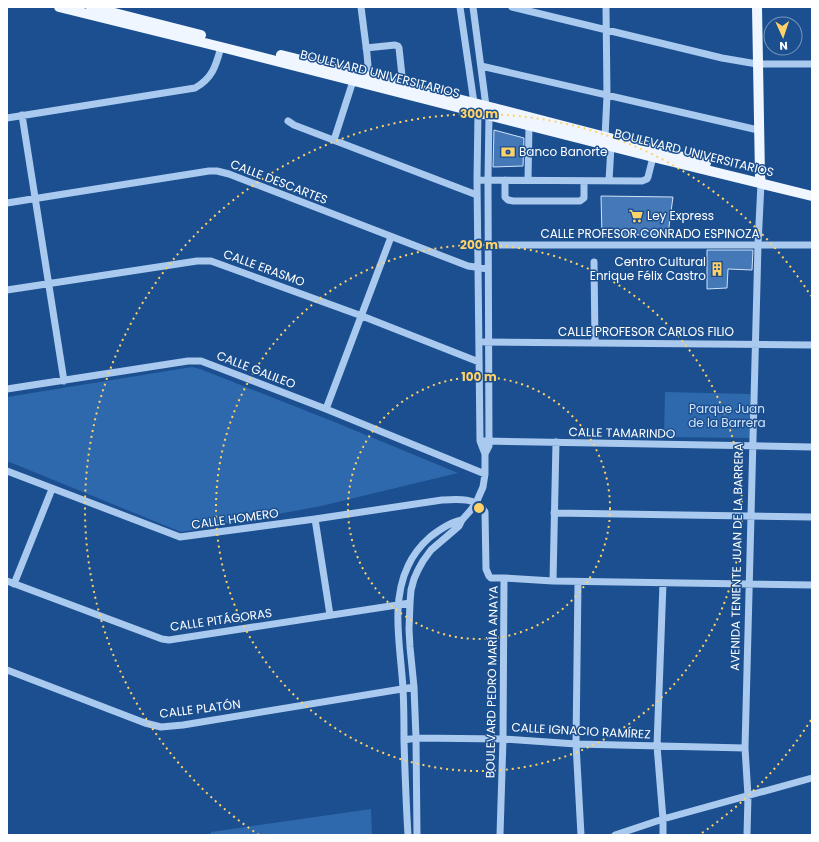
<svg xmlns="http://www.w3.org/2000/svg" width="819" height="842" font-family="Poppins,sans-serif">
<rect width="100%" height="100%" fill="#1b4f8f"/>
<path fill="#2e69ad" d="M192,367l8,2 132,52 126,52 -137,33 -140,26 -174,-71v-64z
M665,392l85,2 1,44 -87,-1z
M371,809l1,26h-161v-3z"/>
<path fill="#4478b7" stroke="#cfe3fa" d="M494,130l30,8 -1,28 -30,1z
M601,196l72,1 -5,37 -66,2z
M707,250h46l-1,20 -24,-1 -1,19 -20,1z"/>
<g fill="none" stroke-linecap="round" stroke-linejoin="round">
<path stroke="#a9c9ee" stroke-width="7" d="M361,7l6,47 2,23
M473,7l13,99 3,9 -1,65 1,266 -4,8
M512,7l210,51 35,6h55
M366,48l29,-3 3,1 1,2 4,37
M481,66l277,64
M22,115l42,266
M7,118l188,-30c18,-10 21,-23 26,-41
M288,121l6,4 183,70
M605,137l2,-41 -1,-89
M334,140l19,-59
M477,180l165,1 5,-2 1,-2 5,-20
M505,180v17l3,3 5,1h67l4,-3v-17
M528,180l1,-55
M609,181l2,-35
M7,203l202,-32h8l12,3 239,92 20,3
M488,245h324
M594,262l1,81
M7,290l190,-29h14l151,55 117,46
M484,342l328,3
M7,389l181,-28h13l125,48 159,65
M326,409l65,-172
M484,441l328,6
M7,471l173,66 135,-18 127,-19c14,-1 36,-3 43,12l1,57 3,7 2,2h13l49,3 259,4
M554,513l258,4
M315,519l15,96
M7,581l155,58 7,1 241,-37
M553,581l3,-139
M578,582l-2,162 5,91
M14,584l38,-95
M7,670l138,53 16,4 22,-2 231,-38
M404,740l12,-2 87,1 73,5 169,4
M408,835c-2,-31 -3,-63 -4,-94 0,-17 0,-35 -1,-52 -2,-39 -13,-86 5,-123 5,-11 13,-21 22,-29 9,-7 20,-15 32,-17
M417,835l-1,-97 -2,-51 -4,-40 -1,-18 1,-26 1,-13 3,-11 4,-9 5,-9 8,-11 28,-24 3,-6 8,-9 6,-8 7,-16 2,-13v-20l-5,-13 -3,-261 1,-68 -4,-9 -14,-96
M500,835l3,-96 1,-161
M615,835l48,-16 149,-41
M663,835v-16l-6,-73 6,-163
M747,835l1,-39 -3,-48 13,-503 3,-62"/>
<path stroke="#f0f6ff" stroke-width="10" d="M59,7l162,40 432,110 159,39
M91,7l110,28
M757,7l3,169 1,7
M281,55l205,51 220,57"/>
</g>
<g fill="none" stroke="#ffd166" stroke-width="2" stroke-dasharray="2 4">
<circle cx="479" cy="508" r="131"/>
<circle cx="479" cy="508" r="263"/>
<path d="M811 720A394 394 0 0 1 699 835M259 835A394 394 0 1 1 811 296"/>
</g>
<defs>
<symbol id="bank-bare" viewBox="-9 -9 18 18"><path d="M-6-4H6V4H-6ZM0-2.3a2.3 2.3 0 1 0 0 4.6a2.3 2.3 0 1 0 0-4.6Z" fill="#ffd166" stroke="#1b4f8f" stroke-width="2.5" paint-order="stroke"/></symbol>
<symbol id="supermarket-bare" viewBox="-9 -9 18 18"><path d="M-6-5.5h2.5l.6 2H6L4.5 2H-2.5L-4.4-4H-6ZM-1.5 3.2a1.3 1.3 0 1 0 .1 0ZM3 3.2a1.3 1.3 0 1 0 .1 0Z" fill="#ffd166" stroke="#1b4f8f" stroke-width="2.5" paint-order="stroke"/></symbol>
<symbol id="building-bare" viewBox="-9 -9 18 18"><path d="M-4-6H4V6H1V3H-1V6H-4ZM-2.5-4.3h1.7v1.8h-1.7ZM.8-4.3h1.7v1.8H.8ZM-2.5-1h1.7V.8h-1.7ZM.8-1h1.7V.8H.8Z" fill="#ffd166" stroke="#1b4f8f" stroke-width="2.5" paint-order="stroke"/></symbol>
</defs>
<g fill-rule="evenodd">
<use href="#bank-bare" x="498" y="142" width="20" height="20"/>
<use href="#supermarket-bare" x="626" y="206" width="20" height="20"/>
<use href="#building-bare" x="707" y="259" width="20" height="20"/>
</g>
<g text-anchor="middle" stroke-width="3" stroke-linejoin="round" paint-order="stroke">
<g font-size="12" fill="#fff" stroke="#1b4f8f">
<text transform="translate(380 74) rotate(14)" y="4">BOULEVARD UNIVERSITARIOS</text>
<text transform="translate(694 153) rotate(14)" y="4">BOULEVARD UNIVERSITARIOS</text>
<text transform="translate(279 182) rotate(21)" y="4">CALLE DESCARTES</text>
<text x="650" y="238">CALLE PROFESOR CONRADO ESPINOZA</text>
<text transform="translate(264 268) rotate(20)" y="4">CALLE ERASMO</text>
<text x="646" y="336">CALLE PROFESOR CARLOS FILIO</text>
<text transform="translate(256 370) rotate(21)" y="4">CALLE GALILEO</text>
<text transform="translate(622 433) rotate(1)" y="4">CALLE TAMARINDO</text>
<text transform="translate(235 519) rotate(-8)" y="4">CALLE HOMERO</text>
<text transform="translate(737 557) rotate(-89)" y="4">AVENIDA TENIENTE JUAN DE LA BARRERA</text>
<text transform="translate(221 620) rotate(-8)" y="4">CALLE PITÁGORAS</text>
<text transform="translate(492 682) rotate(-89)" y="4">BOULEVARD PEDRO MARÍA ANAYA</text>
<text transform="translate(200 709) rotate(-7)" y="4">CALLE PLATÓN</text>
<text transform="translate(581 731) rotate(3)" y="4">CALLE IGNACIO RAMÍREZ</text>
</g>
<g font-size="12" fill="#fff" stroke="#1b4f8f" text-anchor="start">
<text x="519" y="156">Banco Banorte</text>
<text x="647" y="220">Ley Express</text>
<text x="706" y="266" text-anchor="end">Centro Cultural<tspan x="706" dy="14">Enrique Félix Castro</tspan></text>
</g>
<g font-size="12" fill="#cfe3fa" stroke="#1b4f8f">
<text x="727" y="413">Parque Juan<tspan x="727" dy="14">de la Barrera</tspan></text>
</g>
</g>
<circle cx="479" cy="508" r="6" fill="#ffd166" stroke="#1b4f8f" stroke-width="2"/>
<g font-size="12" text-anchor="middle" font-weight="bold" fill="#ffd166" stroke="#1b4f8f" stroke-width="3" stroke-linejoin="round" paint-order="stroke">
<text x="479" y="118">300 m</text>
<text x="479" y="249">200 m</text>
<text x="479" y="381">100 m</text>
</g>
<rect width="819" height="842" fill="none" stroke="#ffffff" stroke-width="16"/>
<g transform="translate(783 36) rotate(177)"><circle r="19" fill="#1b4f8f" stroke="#7695bc"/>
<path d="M0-3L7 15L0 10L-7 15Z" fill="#ffd166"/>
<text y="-6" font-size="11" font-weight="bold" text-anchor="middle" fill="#ffffff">N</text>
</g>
</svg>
